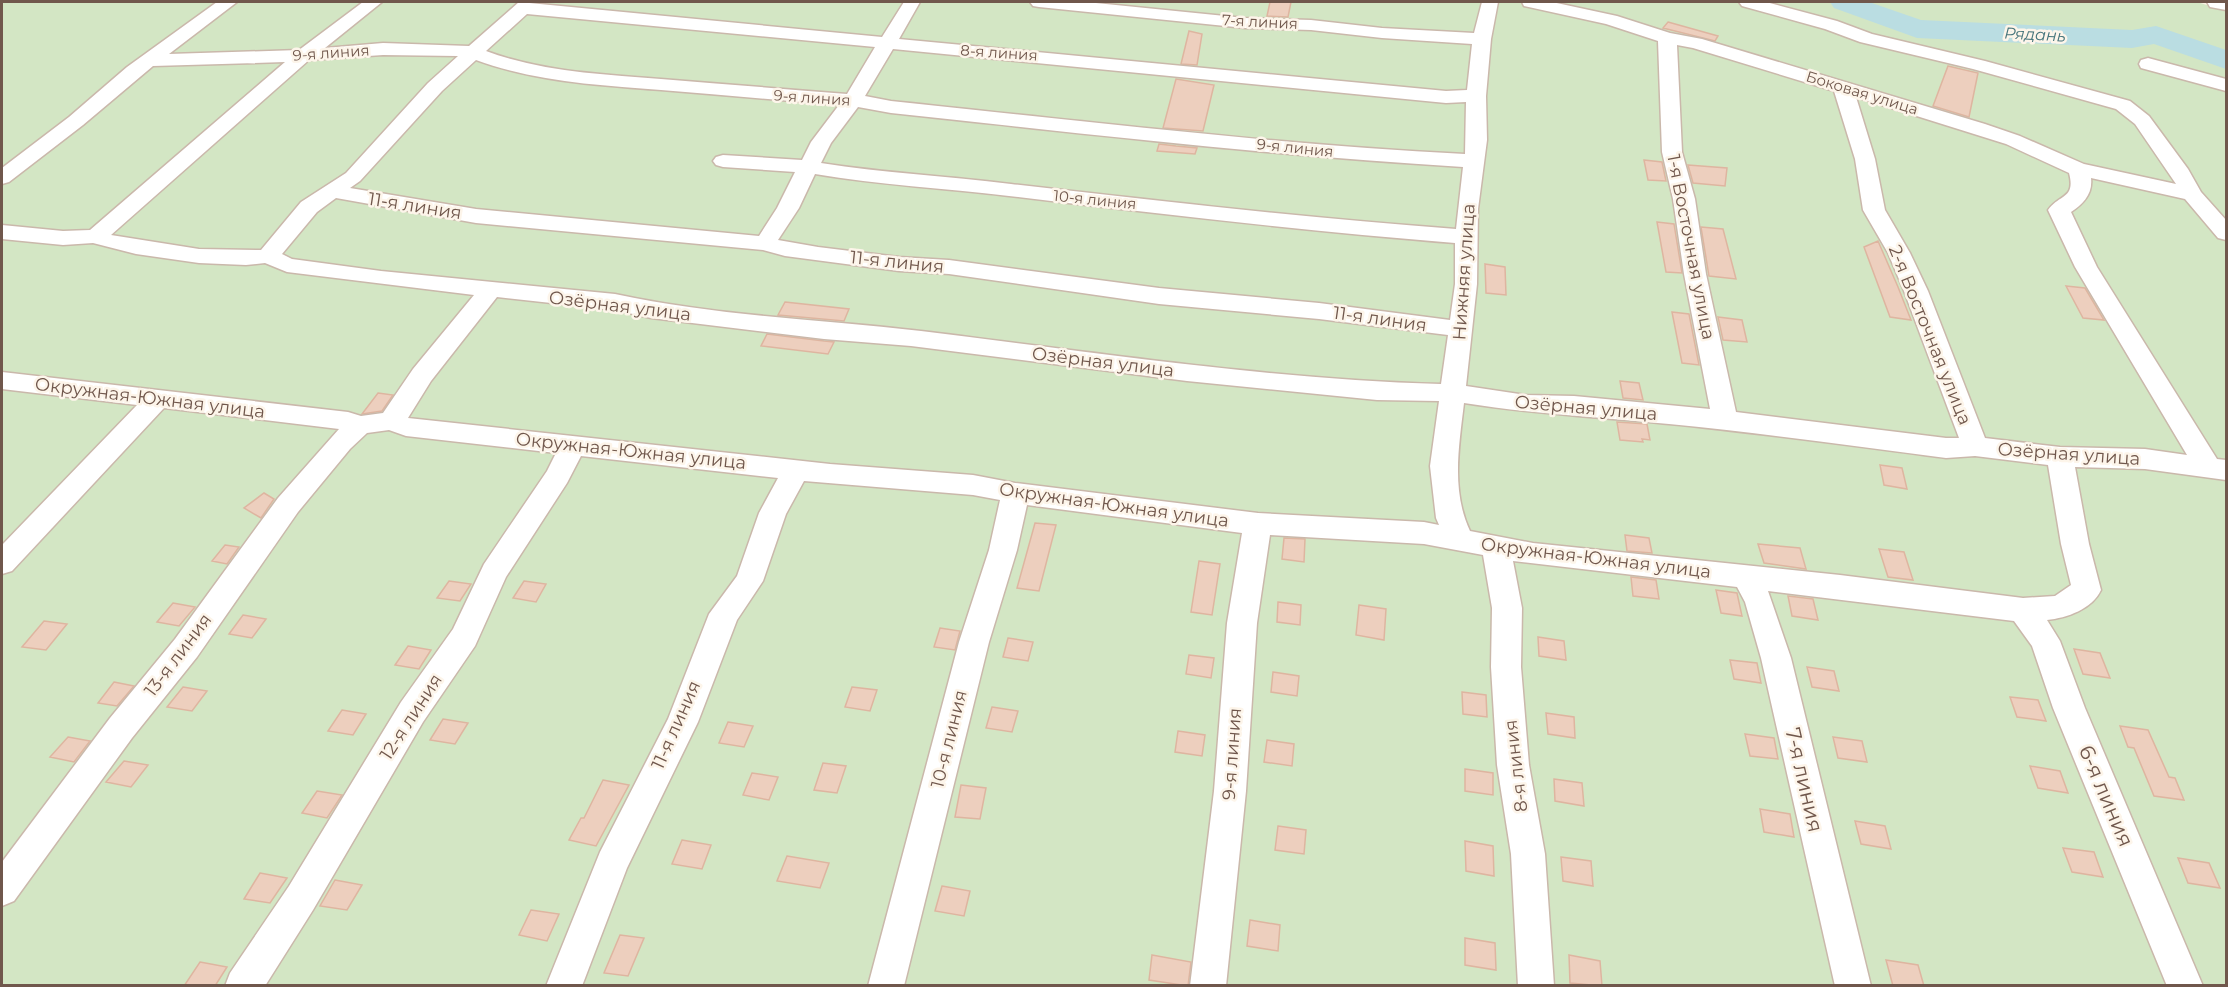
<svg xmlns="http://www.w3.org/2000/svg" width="2228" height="987" font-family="Montserrat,sans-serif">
<rect width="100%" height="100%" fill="#faf1e4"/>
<path fill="#d3e6c4" d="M2,2h2195l29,9v974l-2224,1z"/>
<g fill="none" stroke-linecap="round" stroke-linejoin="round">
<path fill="#badde2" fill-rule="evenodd" d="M1830,2h39l52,18 211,10 24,-4 70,24v19l-72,-25 -22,4 -215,-10 -83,-30z"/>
</g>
<path fill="#edcfbe" stroke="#deb5a0" stroke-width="1.5" d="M1270,2h21l-3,15 -21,-1z
M1668,22l50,14 -3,5 -52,-13z
M1189,31l13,3 -5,31 -16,-1z
M1948,66l30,7 -9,44 -36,-11z
M1176,79l38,6 -11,46 -40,-3z
M1159,144l17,2 21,2 -2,6 -38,-3z
M1644,160l18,2 4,19 -18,-1z
M1688,165l39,3 -2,18 -32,-3z
M1657,222l17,2 8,49 -16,-1z
M1701,227l22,2 13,50 -27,-3z
M1878,241l20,46 13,33 -21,-3 -26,-70z
M1485,264l20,3 1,28 -20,-2z
M2066,286l19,2 19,32 -21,-2z
M785,302l64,7 -5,12 -66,-6z
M1672,312l17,2 10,51 -17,-2z
M1718,317l24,3 5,22 -24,-2z
M767,334l57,7 10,1 -6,12 -67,-8z
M1620,381l19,2 4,17 -20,-2z
M378,393l15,2 -11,16 -20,3z
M1617,422l30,2 3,16 -8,-1 1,3 -23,-2z
M1880,465l22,3 5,21 -23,-4z
M264,493l10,6 -13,19 -17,-10z
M1035,523l21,2 -17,66 -22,-3z
M1625,535l24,3 3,15 -25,-2z
M1284,538l21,1 -1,23 -22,-3z
M1758,544l42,4 6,21 -42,-6z
M225,545l14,2 -12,17 -15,-3z
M1879,549l25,3 9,28 -25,-3z
M1199,561l21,3 -8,51 -21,-3z
M1631,577l25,3 3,19 -26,-3z
M449,581l22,3 -11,17 -23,-3z
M524,581l22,3 -10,18 -23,-4z
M1716,590l21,3 5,23 -21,-3z
M1788,596l25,3 5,21 -26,-4z
M1278,602l23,3 -1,20 -23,-3z
M173,603l22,4 -16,19 -22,-4z
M1359,605l27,4 -2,31 -28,-5z
M243,615l23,4 -14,19 -23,-4z
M44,621l23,3 -21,26 -24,-3z
M940,628l20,3 -5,19 -21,-3z
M1538,637l26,4 2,19 -27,-4z
M1008,638l25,4 -5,19 -25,-4z
M408,646l23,4 -12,19 -24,-4z
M2074,649l26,4 10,25 -27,-4z
M1189,655l25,3 -3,20 -25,-4z
M1730,660l27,3 4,20 -27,-4z
M1807,667l27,4 5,20 -27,-4z
M1273,672l26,4 -2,20 -26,-4z
M114,682l20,4 -17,20 -19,-3z
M183,687l24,4 -15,20 -25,-4z
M852,687l25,3 -7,21 -25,-4z
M1462,692l24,3 1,22 -24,-3z
M2010,697l28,3 8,21 -29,-4z
M992,707l26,4 -6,21 -26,-4z
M342,710l24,4 -13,21 -25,-4z
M1546,713l28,4 1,21 -27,-4z
M443,719l25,4 -13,21 -25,-4z
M728,722l25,4 -9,21 -25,-4z
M2120,726l28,4 21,47 6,1 9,22 -30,-4 -20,-48 -6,-1z
M1178,731l27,4 -3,21 -27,-4z
M1745,734l29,4 4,21 -28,-3z
M68,737l22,4 -16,21 -24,-5z
M1833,737l29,4 5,21 -29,-4z
M1267,740l27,4 -2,22 -28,-4z
M124,761l24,4 -17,22 -25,-5z
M823,763l23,3 -9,27 -23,-3z
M2030,766l30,5 8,22 -30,-5z
M1465,769l28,4v22l-28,-4z
M752,773l26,4 -9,23 -26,-5z
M1554,779l28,4 2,23 -29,-5z
M603,780l26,5 -33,61 -27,-6 12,-22h3z
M961,785l25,3 -6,31 -25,-2z
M317,791l25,4 -15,23 -25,-5z
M1760,809l30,5 4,23 -30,-5z
M1855,821l30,5 6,23 -30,-5z
M1278,826l28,4 -2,24 -29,-4z
M682,840l29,5 -9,24 -30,-5z
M1465,841l28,5 1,30 -28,-5z
M2063,848l31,4 9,25 -31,-5z
M787,856l42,7 -9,25 -43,-7z
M1561,857l30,4 2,25 -30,-5z
M2178,858l31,5 11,25 -32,-5z
M260,873l27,5 -17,25 -26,-4z
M335,880l27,5 -15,25 -27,-4z
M942,886l28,5 -6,25 -29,-5z
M531,910l28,4 -12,27 -28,-6z
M1250,920l30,5 -2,26 -31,-5z
M620,935l24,3 -16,38 -24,-3z
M1465,938l30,5 1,27 -31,-5z
M1152,955l39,7 -3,24 -39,-6z
M1569,955l31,6 2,25 -32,-3z
M1886,960l32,5 6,21h-31z
M200,962l27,5 -12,19h-31z"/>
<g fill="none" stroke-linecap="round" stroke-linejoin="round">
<defs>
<path id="minor" d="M217,2h20l-68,52 130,-4 64,-48h19l-57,46 58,-5 86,3 50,-44 363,35 22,-35h16l-21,37 547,52 21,-1 5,-46 -90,-6 -71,-8 -66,-2 -206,-21 -6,-1 -3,-4h56l159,16 66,2 71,8 92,5 8,-31h16l-7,37 -5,57 1,44 -9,69 -1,75 -11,102 60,9 48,1 136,13 -26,-135 -11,-75 -11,-47 -4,-111 -52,-17 -82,-18 -2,-4h30l65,14 53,17 32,6 283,85 35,12 64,28 92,20 -41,-60 -19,-15 -143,-40 -113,-27 -35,-13 -83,-23 -3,-4h27l71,19 35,13 113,27 145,40 19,15 39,53 13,23 25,28v20l-8,-2 -33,-39 -94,-21c2,16 -8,26 -20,34l26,55 120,192 9,1v20l-81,-11 -70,-2 14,77 12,46c-9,19 -34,28 -54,30l13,21 25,67 118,278h-36l-114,-278 -21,-62 -18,-25 -246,-30 23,67 80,328h-36l-74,-328 -16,-56 -8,-15 -224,-26 9,47 -1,59 8,98 16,89 9,132h-36l-7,-132 -14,-89 -6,-98 1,-59 -9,-53 -59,-11 -154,-9 -13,88 -11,168 -20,195h-36l24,-195 13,-168 15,-90 -215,-28 -10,45 -28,92 -85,344h-36l91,-344 30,-92 11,-50 -27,-5 -169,-14 -18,33 -23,67 -26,39 -39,102 -71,146 -45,118h-36l54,-134 68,-133 41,-105 28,-38 22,-63 19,-35 -197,-22 -14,27 -61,94 -31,69 -52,76 -110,188 -48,76h-40l5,-13 59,-87 112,-184 52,-73 31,-65 63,-93 9,-18 -150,-17 -17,-6 -22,3 -17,16 -52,63 -101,145 -65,81 -118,163 -12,5v-44l108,-144 65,-79 103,-141 61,-69 -175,-21 -152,163 -10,3v-29l135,-140 -135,-16v-17l346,40 13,4 22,-3 30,-44 61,-74 -187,-23 -22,-9 -19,2 -47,-2 -63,-9 -43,-11 -30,2 -61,-6v-14l61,6 27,-1 195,-168 -132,4 -70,59 -74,57 -7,2v-16l67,-51 58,-50zM527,14l348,33 -28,47c-62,-5 -124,-10 -186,-15 -60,-5 -118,-7 -175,-28zM1677,45l16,3 141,43 21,68 8,51 25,43 16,38 55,147h-13l-210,-26 -30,-138 -11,-75 -13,-47zM893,49l553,54 20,-1 -1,52c-192,-10 -383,-33 -574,-53l-26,-5zM383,55l75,1 -30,27 -82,90 -45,29 -40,48 -62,-1 -88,-14 198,-175zM476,60c60,22 122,25 185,30 59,5 119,10 178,15l-28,37 -9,18 -79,-5 -7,2 -3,4 3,4 7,2 72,5 -18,36 -18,28 -283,-27 -126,-21 10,-7 82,-90zM1856,97l150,47 63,29c7,26 -10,21 -21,37l27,57 112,188 -42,-6 -85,-2 -75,-9 -57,-147 -18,-38 -25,-43 -10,-51zM858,107l33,6c190,20 381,43 572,54l-7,62c-149,-11 -297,-28 -445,-45 -63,-8 -127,-11 -190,-21l10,-20zM815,174c64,11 129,14 194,22 149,18 297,35 446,47v41l-5,36 -131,-17 -160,-15 -210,-28 -50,-3 -81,-10 -40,-7 21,-32zM336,198l140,25 287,27 22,6 114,15 50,3 210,30 160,15 129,16 -7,49c-174,-5 -347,-32 -520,-53 -102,-12 -205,-15 -306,-37l-234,-23 -89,-12 -10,-5 35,-42zM497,297l118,13 36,8 173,21 87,7 276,35 190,19 62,1 -9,65 6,52 3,7 -15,-3 -166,-9 -243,-30 -42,-8 -143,-11 -422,-46 23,-37zM1464,403c68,11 136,14 205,21 92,9 185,22 277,34l29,-2 73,9 13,79 10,41 -16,11 -32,2 -183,-23 -307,-32 -63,-12c-19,-40 -11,-85 -6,-128z
M2148,58l78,21v12l-85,-23 -2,-4 2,-4z"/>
<path id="tertiary" d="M2207,2h19v8l-16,-3z"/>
</defs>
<use href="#minor" stroke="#cab8ab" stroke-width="3"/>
<use href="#tertiary" stroke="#cab8ab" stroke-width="3"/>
<use href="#minor" fill="#fff" fill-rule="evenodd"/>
<use href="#tertiary" fill="#fff" fill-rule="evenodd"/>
</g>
<g text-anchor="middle" stroke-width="5" stroke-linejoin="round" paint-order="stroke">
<g font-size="15" fill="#70574c" stroke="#fdf5ea">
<text transform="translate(1260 22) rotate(3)" y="5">7-я линия</text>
<text transform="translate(331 53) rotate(-4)" y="5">9-я линия</text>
<text transform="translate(999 53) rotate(4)" y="5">8-я линия</text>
<text transform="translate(1862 93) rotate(17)" y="5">Боковая улица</text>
<text transform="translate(812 98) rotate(4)" y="5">9-я линия</text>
<text transform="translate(1295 148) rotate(6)" y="5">9-я линия</text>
<text transform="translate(1095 200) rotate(6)" y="5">10-я линия</text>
</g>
<g font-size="16" font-style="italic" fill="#45747b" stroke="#fdf5ea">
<text transform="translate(2035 34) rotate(3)" y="6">Рядань</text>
</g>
<g font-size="18" fill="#70574c" stroke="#fdf5ea">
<text transform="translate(415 206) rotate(9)" y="6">11-я линия</text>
<text transform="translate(1691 247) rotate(79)" y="6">1-я Восточная улица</text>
<text transform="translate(897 262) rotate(6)" y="6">11-я линия</text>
<text transform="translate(1464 272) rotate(-86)" y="6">Нижняя улица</text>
<text transform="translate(620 306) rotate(7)" y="6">Озёрная улица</text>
<text transform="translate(1380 319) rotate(8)" y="6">11-я линия</text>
<text transform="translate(1930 335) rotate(68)" y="6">2-я Восточная улица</text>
<text transform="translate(1103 362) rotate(7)" y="6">Озёрная улица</text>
<text transform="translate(150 398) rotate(7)" y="6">Окружная-Южная улица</text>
<text transform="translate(1586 408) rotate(5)" y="6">Озёрная улица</text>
<text transform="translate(631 451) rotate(6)" y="6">Окружная-Южная улица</text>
<text transform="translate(2069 454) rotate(4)" y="6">Озёрная улица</text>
<text transform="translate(1114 505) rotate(8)" y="6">Окружная-Южная улица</text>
<text transform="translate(1596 558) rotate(7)" y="6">Окружная-Южная улица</text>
<text transform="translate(178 655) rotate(-53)" y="6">13-я линия</text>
<text transform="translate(411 717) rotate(-57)" y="6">12-я линия</text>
<text transform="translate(676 725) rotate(-66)" y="6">11-я линия</text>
<text transform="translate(949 739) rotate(-76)" y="6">10-я линия</text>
<text transform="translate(1232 754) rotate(-86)" y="6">9-я линия</text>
<text transform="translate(1516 766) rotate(-97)" y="6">8-я линия</text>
</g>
<g font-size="21" fill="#70574c" stroke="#fdf5ea">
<text transform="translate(1804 780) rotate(77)" y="7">7-я линия</text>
<text transform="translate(2106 796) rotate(67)" y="7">6-я линия</text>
</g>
</g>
<rect width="2228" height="987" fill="none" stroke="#70574c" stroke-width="6"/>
</svg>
